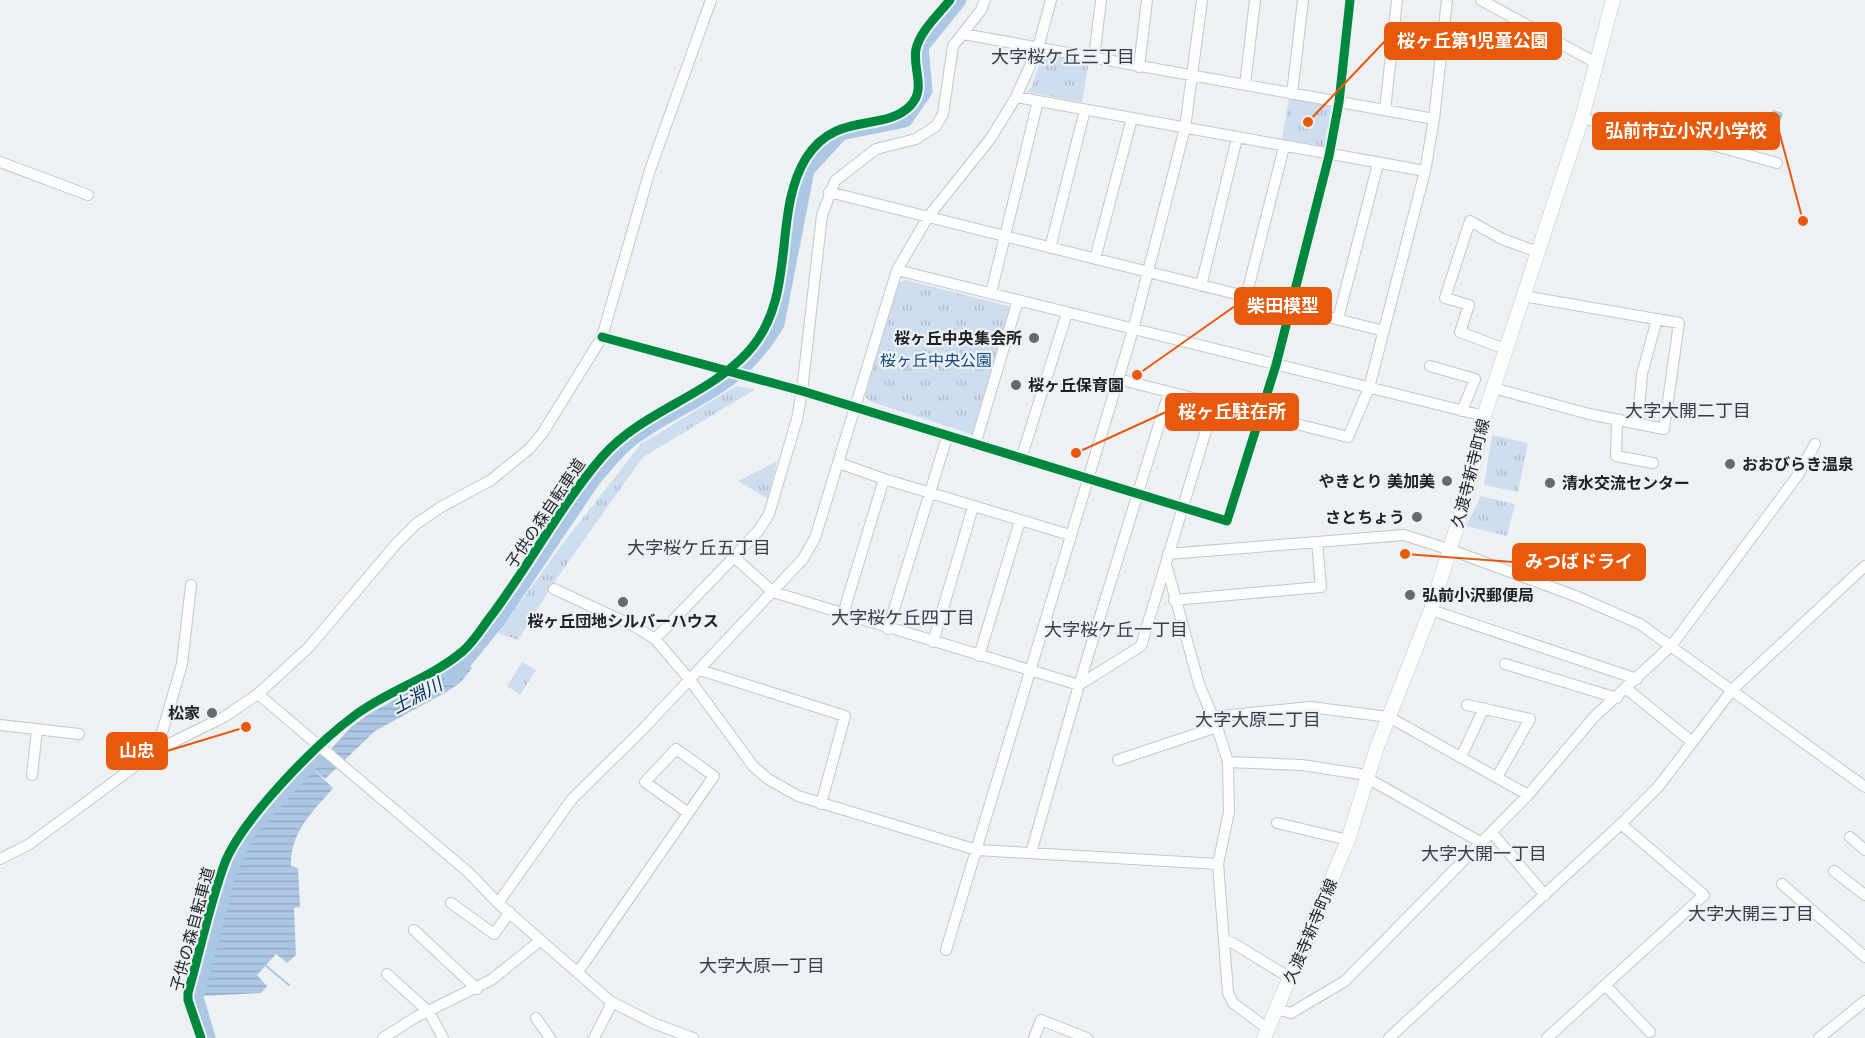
<svg xmlns="http://www.w3.org/2000/svg" width="1865" height="1038" font-family="'Work Sans','Noto Sans JP',sans-serif">
<defs>
<pattern id="park-tufts" width="24" height="20" patternUnits="userSpaceOnUse" patternTransform="scale(1.5)"><rect width="24" height="20" fill="#ceddee"/><path d="M3 7l-1-3M5 7V3M7 7l1-3M15 17l-1-3M17 17v-4M19 17l1-3" fill="none" stroke="#b0bdcc"/></pattern>
<pattern id="water-rules" width="6" height="5" patternUnits="userSpaceOnUse" patternTransform="scale(1.5)"><rect width="6" height="5" fill="#acc7e4"/><path d="M0 2.5h6" fill="none" stroke="#94abc3"/></pattern>
</defs>
<rect width="100%" height="100%" fill="#eef1f4"/>
<path fill="url(#park-tufts)" d="M1051,54l38,7 -7,41 -55,-10 5,-6 10,-30z
M1289,98l45,8 -7,41 -45,-8z
M906,280l106,27 -38,128 -102,-33 -7,-5 31,-113z
M736,386l20,3 -113,68 -86,121 -39,62 -20,-7 66,-91 77,-98z
M1492,435l36,8 -10,49 -34,-7z
M777,461l-9,38 -30,-18z
M1481,496l34,8 -8,32 -41,-10z
M522,662l14,8 -16,25 -13,-9z"/>
<path fill="url(#water-rules)" d="M1773,110l10,3 -10,31 -10,-3z
M464,661l8,7 -11,14 -13,9 -73,40 -50,48 -13,-11 21,20c-21,25 -43,44 -42,78l7,2 2,39 -6,1 2,47 -9,8 -11,-9 -19,21 10,11 -6,7 -58,3 30,-125 10,-24 15,-23 58,-60 -2,-2 -7,4 11,-12 12,-4 21,-23 18,-13z"/>
<g fill="none" stroke-linecap="round" stroke-linejoin="round">
<path stroke="#acc7e4" stroke-width="2" d="M265,965l24,20"/>
<path stroke="#acc7e4" stroke-width="15" d="M452,677l47,-58 94,-139c13,-15 25,-32 41,-43 58,-41 103,-46 143,-113l30,-154 34,-37 64,-13 20,-29 -4,-44 38,-47
M208,1038l-12,-41 32,-122 12,-27 13,-22 60,-65 11,-3"/>
<defs>
<path id="minor" d="M1481,0l117,64
M963,34l471,85
M1094,58l7,-58
M1139,67l8,-67
M1245,85l10,-85
M1292,94l11,-94
M1016,97l409,74
M1385,110l12,-110
M1582,118l67,18 67,10 61,17
M0,162l88,33
M829,192l555,139
M1050,248l35,-138
M1095,259l37,-141
M897,270l587,146
M1201,286l36,-148
M991,293l47,-192
M1246,297l38,-150
M1338,319l40,-155
M602,337l200,54 425,130 49,-156 53,-209 10,-54 11,-102
M1505,349l-45,-17 9,-27 -24,-7 25,-77 32,18 36,13
M1430,366l45,13 -13,32
M1118,379l230,58 21,-49 56,-217 9,-52 13,-119
M1493,388l96,26 75,15 15,-106 -156,-27
M1617,419l-1,37 37,7
M1638,423l4,-49 15,-55
M975,445l43,-145
M1021,459l46,-146
M839,463l45,16 -41,135
M884,479l186,56
M1168,554l236,-19 47,15 127,47 62,27 225,163
M734,557l39,35 306,93 62,-39 73,-242
M1166,564l33,120 18,43 11,35 1,50 -11,52 10,129 5,10 35,26
M554,589l80,37 21,13 35,41 63,86 15,13 30,17 179,54 241,14
M1174,600l147,-13 -4,-45
M1431,610l206,69
M888,629l59,-192
M655,639l79,-82 25,-27 10,-16 28,-95 5,-28 20,-176 13,-34 41,-32 40,-10 20,-13 7,-12 10,-68 28,-36 4,-10
M933,642l40,-135
M979,656l41,-135
M1505,664l112,34
M700,670l145,46 -24,88
M1627,689l65,53
M258,694l210,178 30,31 112,98 43,22 40,15
M1467,705l63,14 -33,58
M1212,717l98,-10 79,10 139,78
M0,725l79,9
M157,750l25,-86 9,-79
M1461,757l23,-49
M1118,760l99,-33
M1228,762l74,3 58,9 122,69
M32,775l5,-45
M1277,823l71,17
M1492,833l53,62
M1850,837l15,13
M1031,853l48,-168 90,-293
M0,859l28,-14 129,-95 67,-33 34,-23 51,-47 87,-103 20,-20 25,-17 50,-27 38,-31 13,-15 60,-97 48,-167 61,-170
M1834,871l31,24
M1782,884l83,73
M451,903l43,31 16,-22
M498,903l74,-104 71,-70 160,-170 12,-21 82,-268 31,-53 63,-79 25,-41 22,-49 13,-48
M414,930l63,59
M1224,941l9,2 57,35
M946,950l187,-620 52,-202 17,-128
M578,972l136,-196 -38,-27 -31,33 42,30
M387,974l42,38 14,26
M1605,985l45,47
M1276,1009l15,4 54,-32 183,-186 67,-79 77,-71 126,-170 17,-31
M536,1018l14,20
M383,1038l33,-21 75,-37 50,-40
M594,1038l15,-29 1,-8
M1034,1038l7,-18 46,18
M1389,1038l232,-214 37,-37 75,-98 132,-123
M1547,1038l157,-143 -83,-71
M1819,1038l46,-37"/>
<path id="major" d="M1264,1038l84,-198 29,-93 54,-137 36,-116 17,-78 98,-298 31,-118"/>
</defs>
<use href="#minor" stroke="#c4c7c9" stroke-width="12"/>
<use href="#major" stroke="#c4c7c9" stroke-width="15"/>
<use href="#minor" stroke="#fcfdfd" stroke-width="10"/>
<use href="#major" stroke="#fcfdfd" stroke-width="14"/>
<defs>
<path id="cycleway" d="M602,337l200,54 425,130 49,-156 53,-209 10,-54 11,-102
M201,1038l-13,-38v-7c12,-42 21,-87 36,-128 16,-44 92,-121 130,-149 34,-26 76,-37 109,-65 10,-9 17,-20 25,-31 40,-52 71,-113 114,-163 40,-46 104,-60 145,-104 52,-55 24,-138 59,-195 31,-48 77,-25 104,-52 17,-17 2,-37 6,-57 4,-18 23,-35 34,-49"/>
</defs>
<use href="#cycleway" stroke="#ebf1f7" stroke-width="13"/>
<use href="#cycleway" stroke="#00873e" stroke-width="9"/>
</g>
<g fill="#676a6c" stroke="#ebf1f7" stroke-width="2">
<circle cx="1034" cy="338" r="6"/>
<circle cx="1016" cy="385" r="6"/>
<circle cx="1730" cy="464" r="6"/>
<circle cx="1447" cy="481" r="6"/>
<circle cx="1550" cy="483" r="6"/>
<circle cx="1417" cy="517" r="6"/>
<circle cx="1410" cy="595" r="6"/>
<circle cx="623" cy="602" r="6"/>
<circle cx="212" cy="713" r="6"/>
</g>
<g text-anchor="middle" stroke-width="4.5" stroke-linejoin="round" paint-order="stroke">
<g font-size="16" font-weight="bold" fill="#1f2123" stroke="#ebf1f7" text-anchor="end">
<text x="1022" y="344">桜ヶ丘中央集会所</text>
<text x="1028" y="391" text-anchor="start">桜ヶ丘保育園</text>
<text x="1742" y="470" text-anchor="start">おおびらき温泉</text>
<text x="1435" y="487">やきとり 美加美</text>
<text x="1562" y="489" text-anchor="start">清水交流センター</text>
<text x="1405" y="523">さとちょう</text>
<text x="1422" y="601" text-anchor="start">弘前小沢郵便局</text>
<text x="623" y="627" text-anchor="middle">桜ヶ丘団地シルバーハウス</text>
<text x="200" y="719">松家</text>
</g>
<g font-size="16" fill="#12487b" stroke="#ebf1f7">
<text x="936" y="366">桜ヶ丘中央公園</text>
</g>
<g font-size="16" fill="#1f2123" stroke="#ebf1f7">
<text transform="translate(1470 473) rotate(-76)" y="6">久渡寺新寺町線</text>
<text transform="translate(545 513) rotate(-56)" y="6">子供の森自転車道</text>
<text transform="translate(192 929) rotate(-75)" y="6">子供の森自転車道</text>
<text transform="translate(1310 931) rotate(-67)" y="6">久渡寺新寺町線</text>
</g>
<g font-size="18" fill="#393e43" stroke="#ebf1f7">
<text x="1063" y="63">大字桜ケ丘三丁目</text>
<text x="1688" y="417">大字大開二丁目</text>
<text x="699" y="554">大字桜ケ丘五丁目</text>
<text x="903" y="624">大字桜ケ丘四丁目</text>
<text x="1116" y="636">大字桜ケ丘一丁目</text>
<text x="1258" y="726">大字大原二丁目</text>
<text x="1484" y="860">大字大開一丁目</text>
<text x="1751" y="920">大字大開三丁目</text>
<text x="762" y="972">大字大原一丁目</text>
</g>
<g font-size="18" font-style="italic" fill="#032d53" stroke="#ebf1f7">
<text transform="translate(417 696) rotate(-28)" y="6">土淵川</text>
</g>
</g>
<path fill="none" stroke="#e8590c" stroke-width="2" d="M1308 122L1385 41M1803 221L1779 131M1137 375L1235 306M1076 453L1166 412M1405 554L1513 562M246 727L167 751"/>
<g fill="#e8590c" stroke="#ebf1f7" stroke-width="2">
<circle cx="1308" cy="122" r="6"/>
<circle cx="1803" cy="221" r="6"/>
<circle cx="1137" cy="375" r="6"/>
<circle cx="1076" cy="453" r="6"/>
<circle cx="1405" cy="554" r="6"/>
<circle cx="246" cy="727" r="6"/>
</g>
<g fill="#e8590c" stroke="#e8590c" stroke-width="2">
<rect x="1385" y="23" width="176" height="36" rx="6"/>
<rect x="1593" y="113" width="186" height="36" rx="6"/>
<rect x="1235" y="288" width="96" height="36" rx="6"/>
<rect x="1166" y="394" width="132" height="36" rx="6"/>
<rect x="1513" y="544" width="132" height="36" rx="6"/>
<rect x="107" y="733" width="60" height="36" rx="6"/>
</g>
<g font-size="18" text-anchor="middle" font-weight="bold" fill="#fff">
<text x="1473" y="47">桜ヶ丘第1児童公園</text>
<text x="1686" y="137">弘前市立小沢小学校</text>
<text x="1283" y="312">柴田模型</text>
<text x="1232" y="418">桜ヶ丘駐在所</text>
<text x="1579" y="568">みつばドライ</text>
<text x="137" y="757">山忠</text>
</g>
</svg>
